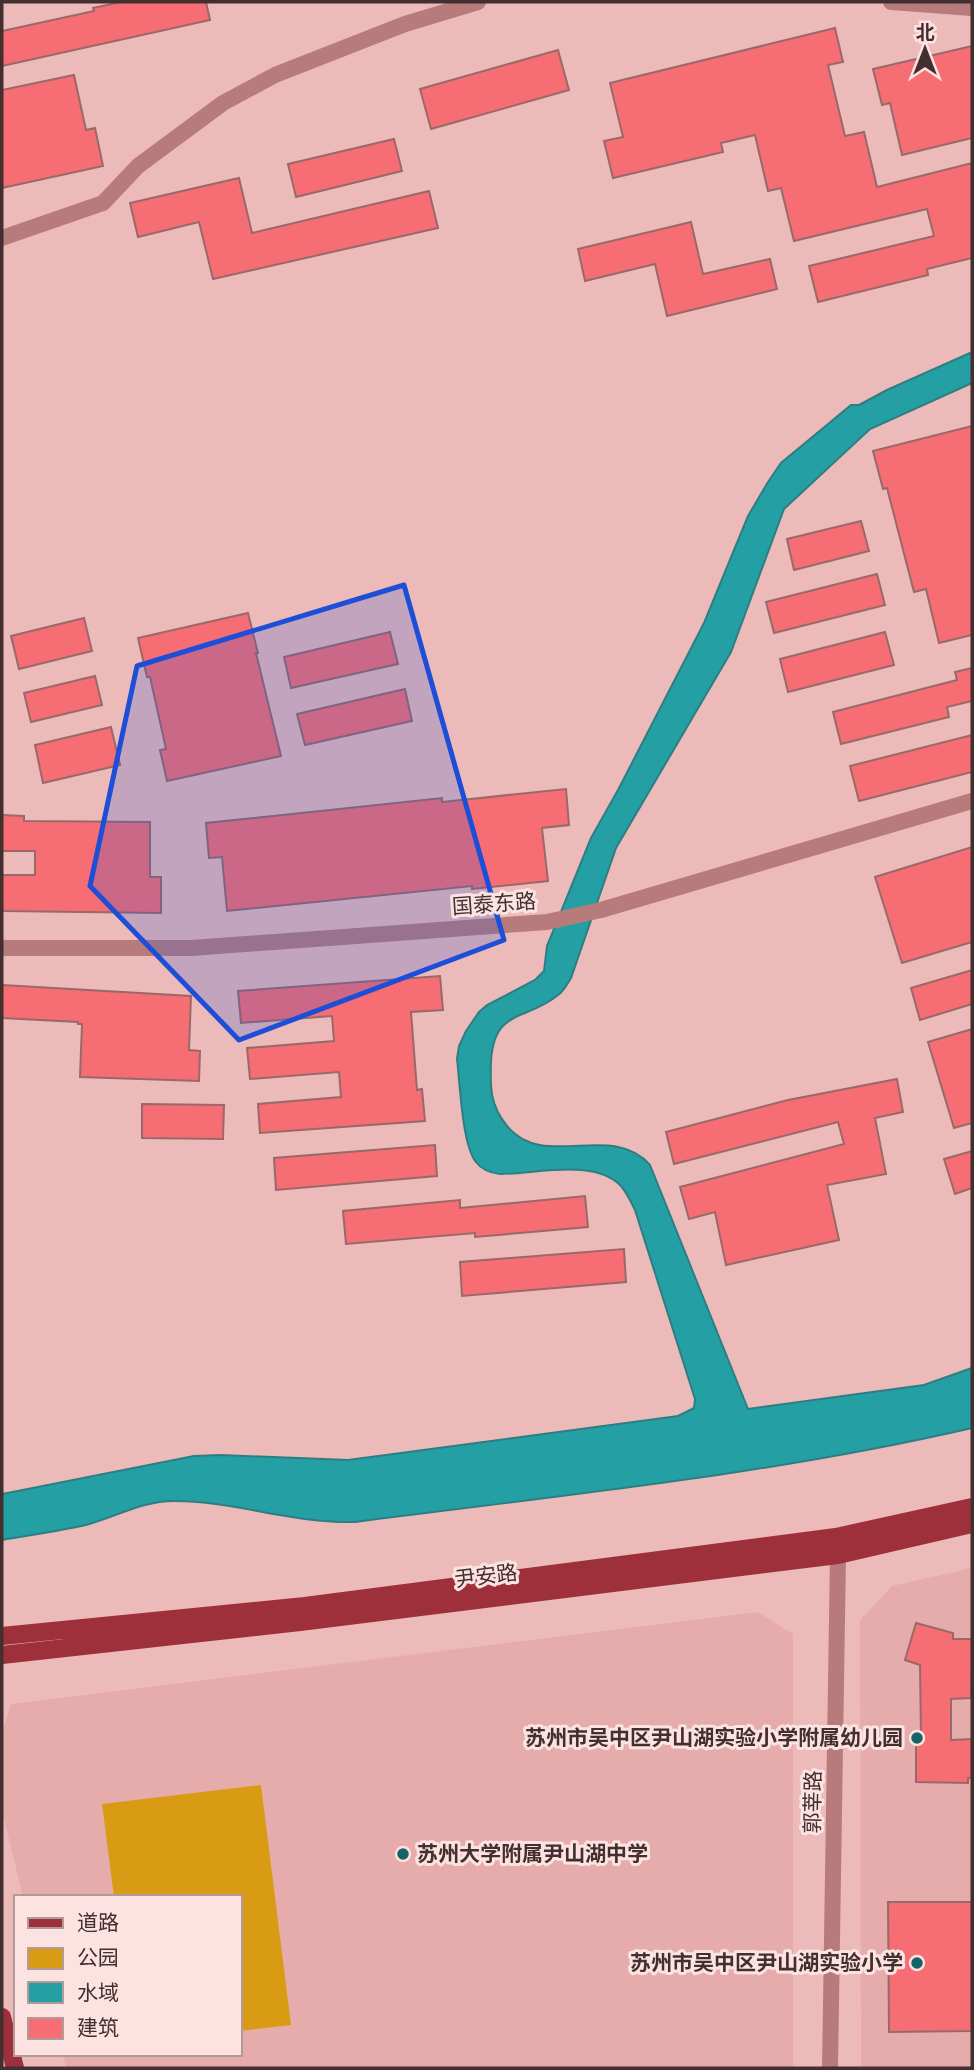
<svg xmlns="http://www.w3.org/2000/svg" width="974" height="2070" font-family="'IBM Plex Sans','Noto Sans SC',sans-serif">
<rect width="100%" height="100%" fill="#edbaba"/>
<path fill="#e6acac" d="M972,1568v500h-111l-1,-448 32,-34z
M758,1612l35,22v434h-727l-3,-14h177v-157h-217l-21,-87v-76l9,-30z"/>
<path fill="#d89b13" d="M261,1785l30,240 -51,6v-134h-126l-12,-93z"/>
<path fill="#24a0a5" stroke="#2d7e82" stroke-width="2" d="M972,352v31l-102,46 -86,80 -53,143 -115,196 -45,130c-4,6 -7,13 -13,17 -31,26 -64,13 -67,66 -1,27 -1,44 16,65 37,45 105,-5 143,39l98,244 176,-24 48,-17v60c-203,47 -411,67 -617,94 -62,2 -120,-21 -181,-21 -32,0 -58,16 -88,24 -27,6 -56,10 -84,15v-46l192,-38 27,-1 127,5 330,-44 16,-8 1,-9 -60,-189c-4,-8 -8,-17 -14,-24 -26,-28 -85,-12 -121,-12 -10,-1 -18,-4 -24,-12 -14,-17 -16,-79 -19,-103l2,-13 7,-15 13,-19 8,-7 48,-25 9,-9 3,-25 44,-108 27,-48 86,-167 44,-107 20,-34 13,-19 70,-58h8l28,-15z"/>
<path fill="#f76d74" stroke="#976a69" stroke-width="2" d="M121,2h85l4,18 -208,46v-35l92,-20 -1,-3z
M835,28l8,34 -15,3 17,71 19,-4 13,55 95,-24v95l-45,11 1,6 -110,27 -9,-36 125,-30 -7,-27 -133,32 -13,-53 -13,3 -13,-56 -34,8 2,9 -110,26 -9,-37 19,-4 -13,-54z
M972,46v92l-70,17 -12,-52 -8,2 -9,-36z
M558,50l11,40 -138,39 -11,-40z
M74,75l12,55 9,-2 8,38 -101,22v-98z
M394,139l8,32 -106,26 -8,-33z
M239,178l13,55 177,-42 9,37 -225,51 -14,-57 -61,15 -8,-34z
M691,222l12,52 67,-15 7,30 -110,27 -12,-52 -70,17 -7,-32z
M972,426v209l-33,8 -13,-54 -12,3 -27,-104 -4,1 -10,-38z
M861,521l8,30 -75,19 -7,-31z
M877,574l8,31 -111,28 -8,-31z
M248,613l10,40h-2l25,103 -114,25 -7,-31 6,-1 -16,-72h-3l-9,-39z
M84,618l8,33 -73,18 -8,-33z
M390,632l8,32 -107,24 -7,-31z
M885,632l9,33 -106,27 -8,-33z
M972,668v33l-25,6 2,10 -108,27 -8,-32 124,-32 -2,-8z
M95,676l7,29 -71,17 -7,-29z
M405,689l7,32 -107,24 -8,-31z
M111,727l9,38 -77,18 -8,-38z
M972,735v37l-113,29 -9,-35z
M566,789l3,36 -27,3 6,53 -76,8v-3l-245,25 -5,-54 -13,1 -3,-35 236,-25v4z
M2,815l22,1v5l126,1v55h11v36l-159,-2v-36h33v-24h-33z
M972,847v95l-70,21 -27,-86z
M972,970v34l-52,16 -9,-32z
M440,976l3,34 -32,2 6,78 5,-1 3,32 -165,12 -2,-29 83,-7 -2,-25 -89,7 -3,-31 87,-7 -2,-25 -91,7 -3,-32z
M2,985l189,11 -2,54 11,1 -1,30 -119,-4 2,-53h-4v-2l-76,-4z
M972,1029v94l-18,5 -26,-86z
M897,1079l6,33 -28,6 11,56 -59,11 12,55 -113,25 -11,-53 -26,7 -9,-32 164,-43 -6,-22 -164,42 -8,-32 122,-32z
M142,1104l82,1 -1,34 -81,-1z
M435,1145l2,31 -161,14 -2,-32z
M972,1151v37l-17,6 -11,-35z
M585,1196l3,31 -113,10v-4l-129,11 -3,-33 117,-11v8z
M624,1249l2,33 -164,14 -2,-34z
M916,1623l37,10v6h19l-1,59 -20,1v41l21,-1v39h-4v5l-52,-1v-43h5l-1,-74 -15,-5z
M888,1902h84v129l-83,1z"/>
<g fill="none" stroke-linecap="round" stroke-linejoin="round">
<path stroke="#b87b7b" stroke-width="16" d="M891,2l81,6
M2,238l101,-35 35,-37 85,-63 52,-28 130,-51 73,-22
M2,948h189l356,-26 54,-12 371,-109
M830,2068l8,-513 -2,-12"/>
<path stroke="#9d303a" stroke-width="18" d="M2,1636l303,-30 531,-69 136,-30
M2,1655l298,-33 538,-67 134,-31
M2,2017l13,51"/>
</g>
<path fill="#1d4ed8" fill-opacity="0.2" stroke="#1d4ed8" stroke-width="5" stroke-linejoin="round" d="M404,585l100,355 -265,100 -149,-154 47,-220z"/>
<g fill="#146467" stroke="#fde2e2" stroke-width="2.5">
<circle cx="917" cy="1738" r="7"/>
<circle cx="403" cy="1854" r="7"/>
<circle cx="917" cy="1963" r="7"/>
</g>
<g text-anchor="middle" stroke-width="6" stroke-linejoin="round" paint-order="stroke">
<g font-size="21" fill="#432f2f" stroke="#fde2e2">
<text transform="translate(494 904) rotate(-4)" y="7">国泰东路</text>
<text transform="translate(486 1576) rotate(-7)" y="7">尹安路</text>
<text transform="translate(813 1802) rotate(-89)" y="7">郭莘路</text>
</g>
<g font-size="21" font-weight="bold" fill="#432f2f" stroke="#fde2e2" text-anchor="end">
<text x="903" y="1745">苏州市吴中区尹山湖实验小学附属幼儿园</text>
<text x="417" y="1861" text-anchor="start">苏州大学附属尹山湖中学</text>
<text x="903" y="1970">苏州市吴中区尹山湖实验小学</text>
</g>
</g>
<rect width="974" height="2070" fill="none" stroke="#432f2f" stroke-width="7"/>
<rect x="14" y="1895" width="228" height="161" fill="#fde2e2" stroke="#b39a9a" stroke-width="2"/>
<rect x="28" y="1918" width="35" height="10" fill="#9d303a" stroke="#b39a9a" stroke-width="2"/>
<text x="77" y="1930" font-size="21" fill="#432f2f">道路</text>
<rect x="28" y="1948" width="35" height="21" fill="#d89b13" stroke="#b39a9a" stroke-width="2"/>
<text x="77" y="1965" font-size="21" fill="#432f2f">公园</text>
<rect x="28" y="1982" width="35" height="21" fill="#24a0a5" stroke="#b39a9a" stroke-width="2"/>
<text x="77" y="2000" font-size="21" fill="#432f2f">水域</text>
<rect x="28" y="2018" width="35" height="21" fill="#f76d74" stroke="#b39a9a" stroke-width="2"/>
<text x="77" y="2035" font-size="21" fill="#432f2f">建筑</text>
<g transform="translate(925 49)" stroke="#fde2e2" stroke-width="5" paint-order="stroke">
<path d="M0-5L12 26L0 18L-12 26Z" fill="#432f2f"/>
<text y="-10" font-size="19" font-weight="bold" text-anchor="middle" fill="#432f2f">北</text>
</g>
</svg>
